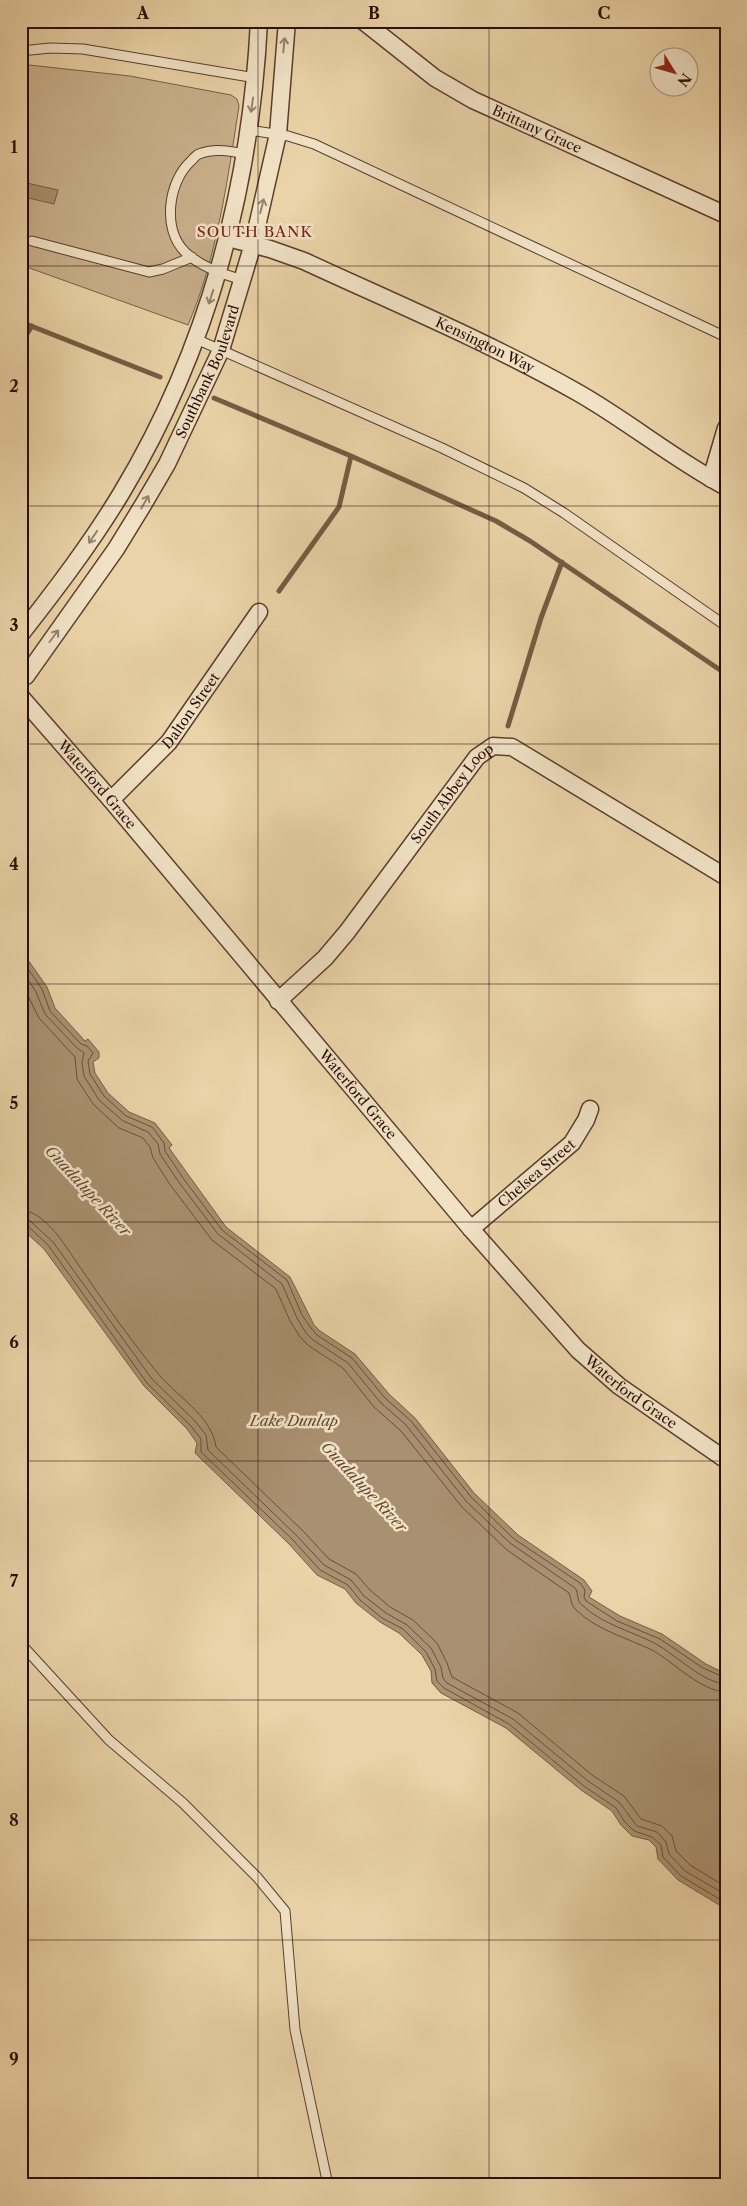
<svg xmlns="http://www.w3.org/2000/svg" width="747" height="2206" font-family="'Libre Caslon Text',serif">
<rect width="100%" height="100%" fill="#ead3a8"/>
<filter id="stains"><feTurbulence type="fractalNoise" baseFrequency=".004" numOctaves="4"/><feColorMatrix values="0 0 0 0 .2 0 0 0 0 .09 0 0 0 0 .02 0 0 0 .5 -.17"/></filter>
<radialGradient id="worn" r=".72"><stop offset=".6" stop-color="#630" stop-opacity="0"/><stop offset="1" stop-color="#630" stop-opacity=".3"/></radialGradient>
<path fill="#c9b18c" stroke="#7a5f47" d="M29,65l101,11 101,19 6,4 2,7c-11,71 -22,152 -51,219l-167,-60v-199z"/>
<path fill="#a99070" stroke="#765c44" d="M27,183l31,7 -4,14 -30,-7z
M21,950l26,37 8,21 30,33 3,-2 11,13v6l-6,4 2,11 13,20 21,19 26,11 17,22 -3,3 57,79 64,50 24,48 6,6 35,23 34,40 26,24 59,75 44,42 66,45 8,11 -3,6 31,19 42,18 44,30 20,10v235l-48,-29 -20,-21 -2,-12 -7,-7 -17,-4 -11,-11 -9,-14 -31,-21 -75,-62 -65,-35 -9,-10 -1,-12 -9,-16 -23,-22 -19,-11 -24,-19 -11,-14 -28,-14 -28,-31 -94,-91 2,-10 -10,-14 -43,-43 -100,-137 -23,-21z"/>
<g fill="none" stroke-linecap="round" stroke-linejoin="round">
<path stroke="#6a4e39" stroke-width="1" d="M21,959l21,30 8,22 31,33 6,2 6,7 -5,8 2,13 14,22 22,20 26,11 12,16 1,8 18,27 39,52 65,50 15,35 9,13 6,7 35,23 33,40 26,23 60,76 43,42 66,44 5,7 -1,7 2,4 31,20 43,18 43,29 23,10
M21,969l15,23 9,22 32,34 7,5 -2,10 2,13 15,24 24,21 25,11 10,12 2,10 18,27 40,53 64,50 15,34 9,15 7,7 35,23 32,39 26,23 60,76 44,42 65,45c4,5 1,12 7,17 21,20 50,26 74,39 20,11 47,39 70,40
M21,982l18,36 36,39 2,22 16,25 26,24 24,10 7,9 3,11 18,28 41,54 64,49 14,32 10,16 9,9 34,22 31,39 27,24 61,76 45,43 62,43c2,6 2,12 7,17 21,20 51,28 76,40 22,12 48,41 74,42
M21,1210c20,1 38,26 48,41 28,41 56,82 87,120 19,25 56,44 60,76l87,84 26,28 27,15 14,16 20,17 23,13 24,23 10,20 5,14 66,36 74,62 32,21 17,23 21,7 10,10 4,15 14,14 36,22
M21,1218l9,3 23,21 99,137 43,42 11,14 2,15 89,86 27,29 27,15 13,16 22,17 21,12 24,23 10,19 2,11 4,5 66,36 75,62 31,21 18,24 20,6 9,10 3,12 16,17 41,24
M21,1224l7,2 20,19 99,138 44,43 10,13v13l92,88 27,30 28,15 12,15 22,18 21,11 23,23 9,17 2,12 7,7 65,36 75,62 32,22 9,14 9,9 18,6 9,8 2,12 18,19 45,27"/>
<path stroke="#765c44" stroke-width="5" d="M21,322l139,55
M21,343l11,-17
M214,398l137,58 145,65 34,20 196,133
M279,591l60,-84 12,-51
M508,726l33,-108 21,-56"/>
<defs>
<path id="service" d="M21,51l29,-3 33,1 173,29
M249,130l39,6 26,8 412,193
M32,241l117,31 14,-3 29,-12
M243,280c-21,-6 -42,-13 -58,-28 -23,-23 -17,-70 6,-91 2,-2 5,-6 8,-7 15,-6 31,-3 46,0
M196,339l246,109 82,40 40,25 162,113
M21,1644l88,96 74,63 74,74 28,34 10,119 33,155"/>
<g id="minor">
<path id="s1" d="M363,21l72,57 38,22 253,115"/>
<path id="s2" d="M228,238l42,11 34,12c91,42 184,81 271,130 52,29 98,68 151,96"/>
<path d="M711,479l15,-51"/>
<path d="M21,634c36,-46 71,-92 101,-142 86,-143 129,-305 137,-471"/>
<path id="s3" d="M21,677l5,-1 90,-127 27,-44 24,-41 54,-114 32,-106 25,-110 9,-113"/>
<path id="s4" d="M21,697l90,103 360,429 107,121 41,36 107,74"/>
<path id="s5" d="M111,800l58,-58 90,-130"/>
<path id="s6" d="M278,1001l47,-43 22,-26 130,-175 16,-11 19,1 214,130"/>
<path id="s7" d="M471,1229l101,-86 14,-23 4,-11"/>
</g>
</defs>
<use href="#service" stroke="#5a3e2c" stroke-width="11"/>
<use href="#minor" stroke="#5a3e2c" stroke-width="19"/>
<use href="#service" stroke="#f1e2c6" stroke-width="9"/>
<use href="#minor" stroke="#f1e2c6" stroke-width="16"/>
</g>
<defs><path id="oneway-shaft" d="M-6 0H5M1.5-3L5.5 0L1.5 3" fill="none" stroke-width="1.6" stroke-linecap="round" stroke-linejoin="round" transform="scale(1.25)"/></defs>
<g stroke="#97826e">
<use href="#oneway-shaft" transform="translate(284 45) rotate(-84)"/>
<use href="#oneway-shaft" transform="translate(252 105) rotate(98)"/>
<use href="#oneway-shaft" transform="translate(262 206) rotate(-76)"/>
<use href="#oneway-shaft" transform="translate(211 297) rotate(108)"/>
<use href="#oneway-shaft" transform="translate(145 502) rotate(-60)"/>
<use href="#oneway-shaft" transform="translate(93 537) rotate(124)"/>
<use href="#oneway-shaft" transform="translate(54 636) rotate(-53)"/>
</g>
<path fill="none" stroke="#2a0d02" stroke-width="1" stroke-opacity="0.55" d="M258,21v2164M489,21v2164M21,266h705M21,506h705M21,744h705M21,984h705M21,1222h705M21,1461h705M21,1700h705M21,1940h705"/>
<g text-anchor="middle" stroke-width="5" stroke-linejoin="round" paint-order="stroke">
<g font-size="14" fill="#2a0d02" stroke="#f1e2c6">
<text dy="5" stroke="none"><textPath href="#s1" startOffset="206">Brittany Grace</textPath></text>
<text dy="5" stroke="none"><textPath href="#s2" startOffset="279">Kensington Way</textPath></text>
<text dy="5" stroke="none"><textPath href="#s3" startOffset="361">Southbank Boulevard</textPath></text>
<text dy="5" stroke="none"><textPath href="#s5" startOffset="120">Dalton Street</textPath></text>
<text dy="5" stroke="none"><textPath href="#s4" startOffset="116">Waterford Grace</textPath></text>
<text dy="5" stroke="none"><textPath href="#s6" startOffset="272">South Abbey Loop</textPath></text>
<text dy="5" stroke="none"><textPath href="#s4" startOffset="521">Waterford Grace</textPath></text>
<text dy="5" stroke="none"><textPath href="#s7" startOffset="86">Chelsea Street</textPath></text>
<text dy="5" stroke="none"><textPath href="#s4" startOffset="926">Waterford Grace</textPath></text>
</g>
<g font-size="15" letter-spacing="1" fill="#7a1f14" stroke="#f1e2c6">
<text x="255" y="237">SOUTH BANK</text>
</g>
<g font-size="15" font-style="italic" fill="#634833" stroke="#f1e2c6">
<text transform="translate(88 1191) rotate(47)" y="5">Guadalupe River</text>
<text x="294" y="1426">Lake Dunlap</text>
<text transform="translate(364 1487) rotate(47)" y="5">Guadalupe River</text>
</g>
</g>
<rect width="747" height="2206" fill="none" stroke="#ead3a8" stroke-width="55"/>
<g transform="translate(674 72) rotate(127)"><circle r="24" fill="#f1e2c6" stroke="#a18d78"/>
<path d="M0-4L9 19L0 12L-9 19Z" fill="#8f2418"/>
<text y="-8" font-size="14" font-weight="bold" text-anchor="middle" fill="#2a0d02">N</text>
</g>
<rect x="28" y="28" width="692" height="2150" fill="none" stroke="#2a0d02" stroke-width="2"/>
<g font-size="16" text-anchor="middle" font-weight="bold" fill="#2a0d02">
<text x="143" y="19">A</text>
<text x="374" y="19">B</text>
<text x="604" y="19">C</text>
<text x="14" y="153">1</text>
<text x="14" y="392">2</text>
<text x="14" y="631">3</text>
<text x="14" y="870">4</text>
<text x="14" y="1109">5</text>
<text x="14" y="1348">6</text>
<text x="14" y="1587">7</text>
<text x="14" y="1826">8</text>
<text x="14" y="2065">9</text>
</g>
<rect width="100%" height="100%" filter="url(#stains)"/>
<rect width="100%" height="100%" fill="url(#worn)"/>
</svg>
